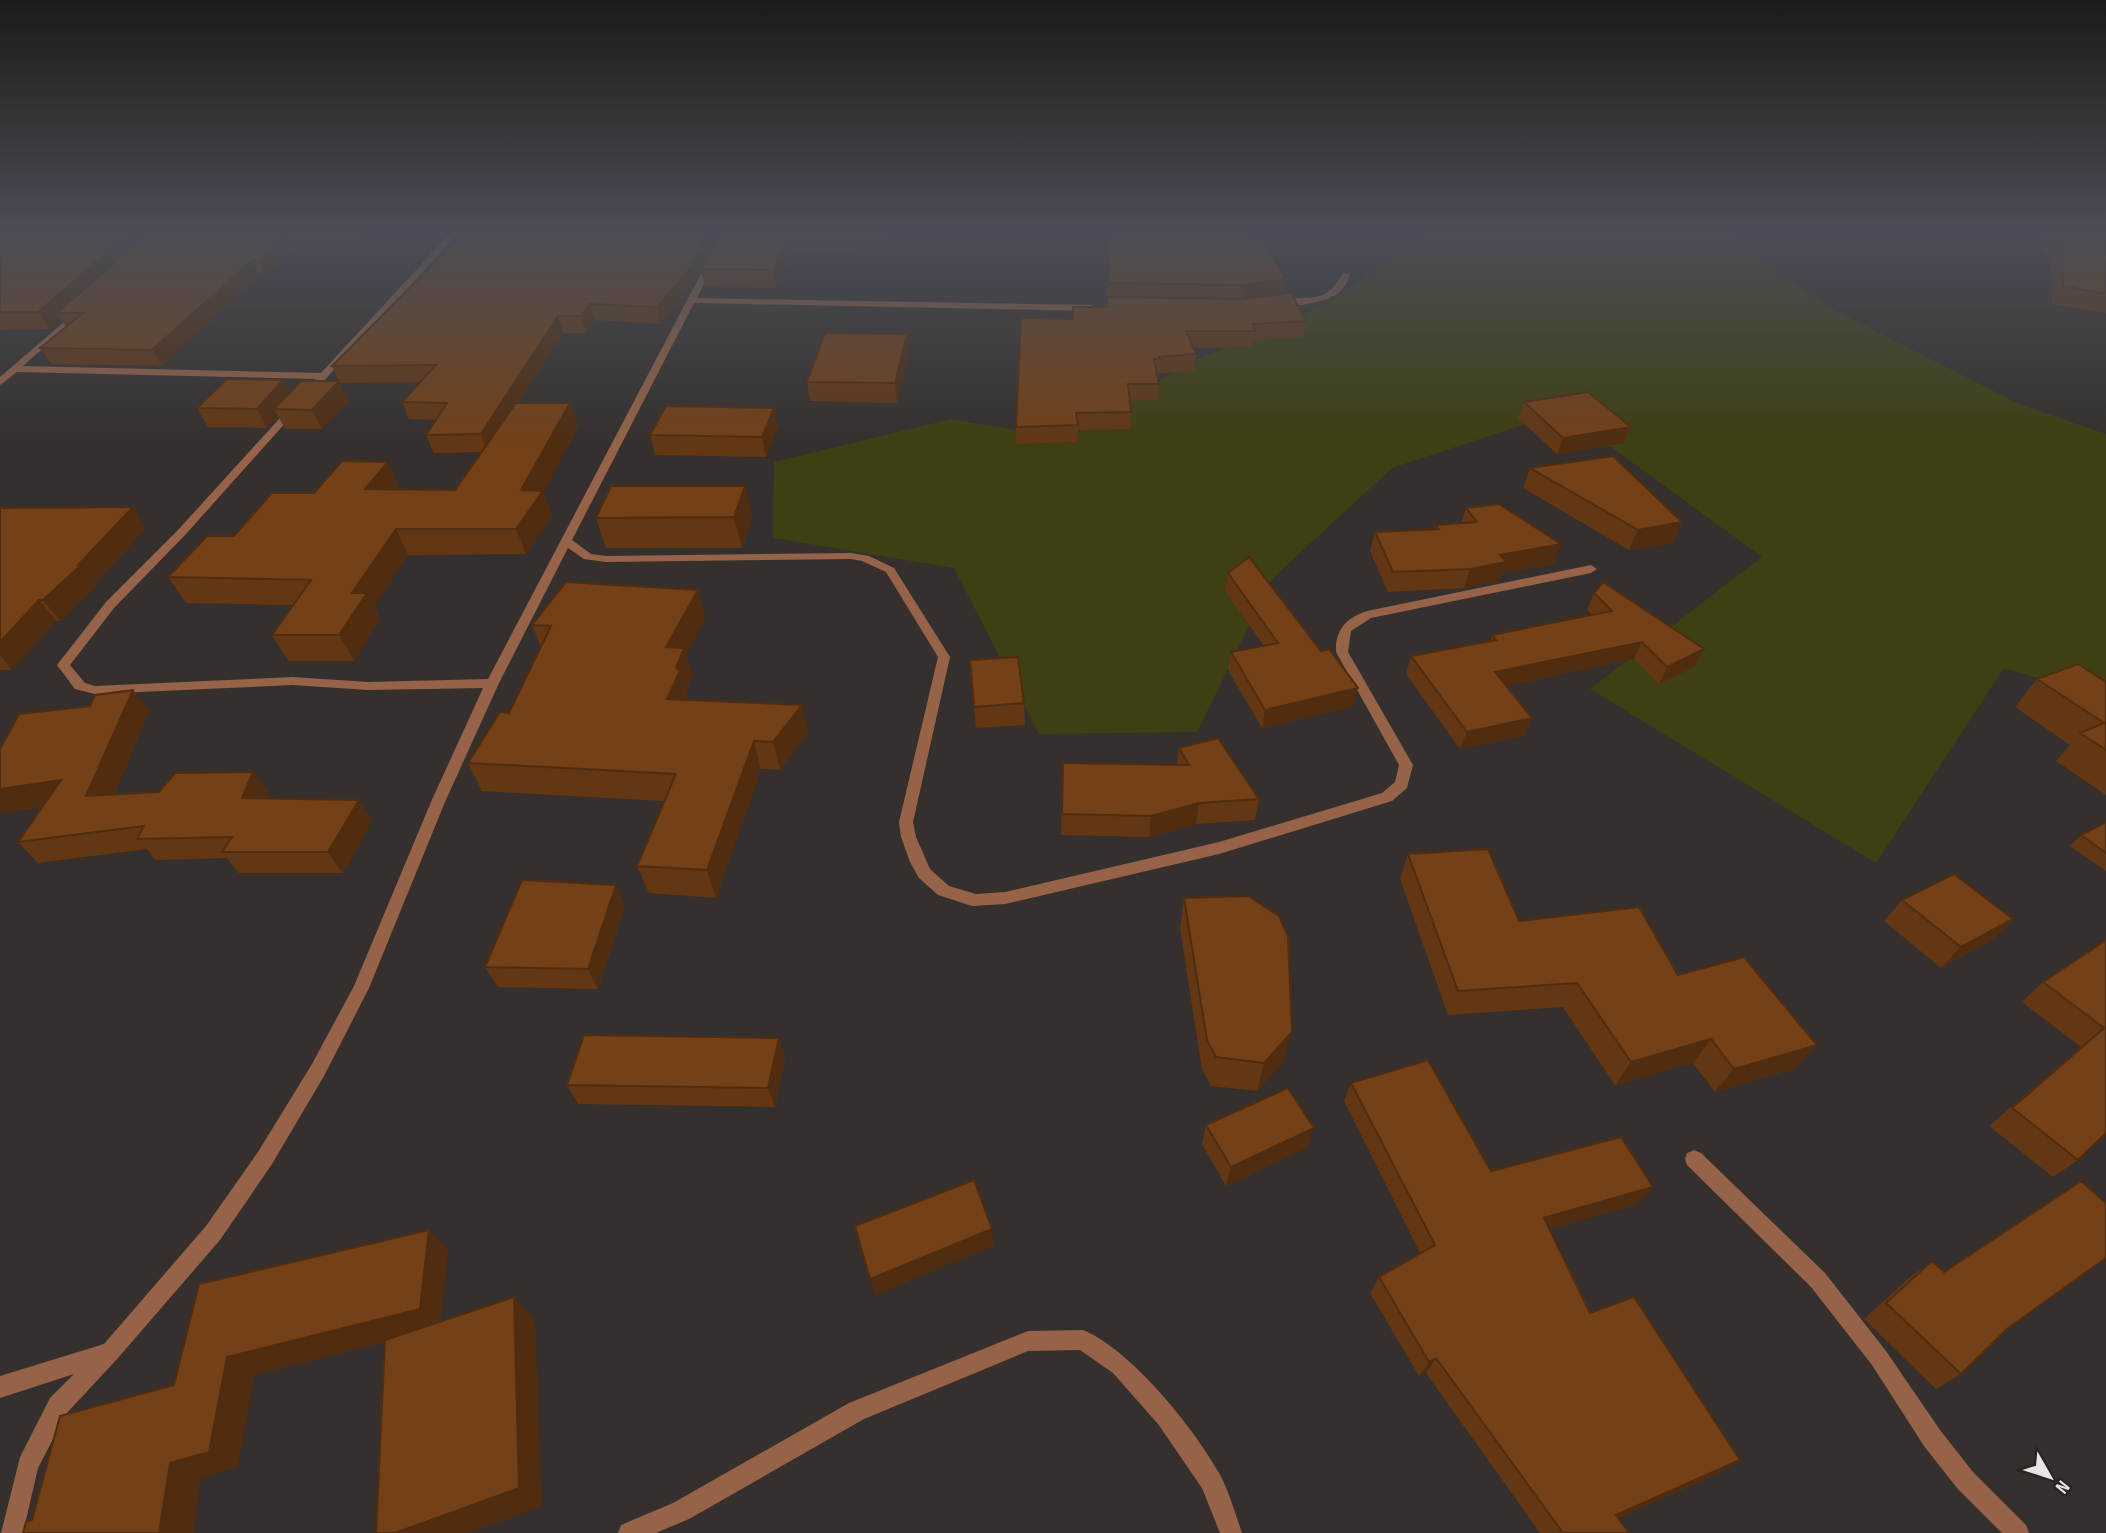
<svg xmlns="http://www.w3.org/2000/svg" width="2106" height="1533" font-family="'Sofia Sans Condensed',sans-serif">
<rect width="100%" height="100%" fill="#35302d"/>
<path fill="#3e3f12" d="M1433,230h286l106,75 194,99 87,30v265l-102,-31 -128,195 -286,-174 172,-132 -199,-145 -171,56 -119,110 -76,154 -158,2 -85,-166 -181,-30 1,-76 177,-43 117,20 116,-74 143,-61z"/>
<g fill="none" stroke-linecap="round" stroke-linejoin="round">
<path fill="#966348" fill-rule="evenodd" d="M453,230h8l-151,166 -8,-2 14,-15 -299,-7 -17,13v-8l78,-67 3,1v4l-58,51 298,7z
M724,230h8l-35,68 395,7 4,3 -4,3 -398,-8 -122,237 19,14 15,2 245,-3 18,3 25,12 56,89 -37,165 3,15 14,32 19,17 27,8 29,-2 214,-50 163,-49 13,-11 4,-17 -63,-113c-1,-22 10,-34 31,-41l224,-46 6,4 -6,4 -220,45 -20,13 -3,21 65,113 -6,23 -15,13 -173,53 -214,50 -33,2 -34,-11 -19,-17 -9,-16 -9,-25 -2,-15 39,-165 -52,-85 -24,-11 -11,-2 -245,3 -22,-3 -16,-11 -69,135 -54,119 -76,186 -45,88 -52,88 -52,76 -102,118 -52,56 -28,54 -15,65h-22l19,-76 30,-59 24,-24 -74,24v-22l104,-32 102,-118 52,-74 54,-88 42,-78 77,-184 52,-114 -115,2 -75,-5 -198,9 -20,-5 -18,-24 49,-63 72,-72 112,-123 3,-1 5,3 -2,2 -110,123 -72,74 -44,57 15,18 10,3 198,-9 75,5 120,-3z
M1343,273l7,2c-3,7 -6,14 -13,19 -11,8 -50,16 -61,10 26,-15 46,8 67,-31z
M1694,1150l7,3 124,120 61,78 54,79 33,42 53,53 3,8h-27l-45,-45 -33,-42 -52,-81 -61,-78 -124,-122 -2,-6 2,-6z
M1083,1330c47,19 111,98 136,143 10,18 16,40 23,60h-22l-18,-45 -44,-64 -45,-51 -33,-23 -52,1 -164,68 -175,100 -33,14h-38l3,-8 52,-22 176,-100 179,-72z"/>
</g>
<path fill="#633714" d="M0,230h373l-14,14 -64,2 -29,29 -7,1 -97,90 -111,-2 -11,-16 26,-21 -5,-8 -12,10 -49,1z
M724,230h168l-4,13h-30l-2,6h-62l-18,39 -71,-1 -4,-18z
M1111,230h103l2,7 69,42 -2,15 23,27 -3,16 -50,3 -1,7 -59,1 3,6 -1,17 -36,2 -1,3 1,8 -1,16 -28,1 1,11 -1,17 -52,1 -1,12 -61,2v-17l57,-108 34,-12 1,-64h4z
M2038,230h68v83l-54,-9 -1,-48 -9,-2z
M614,231l-6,7h60l39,-4 4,16 -20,37 -30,37 -67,-4 -8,13h-23l-44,70 59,24 -35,65 9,24 -26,38 -118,1 -34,52 6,12 -26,42h-66l-16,-26 21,-30 -107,-2 -18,-26 66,-41 80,-43 74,-31 11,25 -2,3h58l27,-38 -48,1 -8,-18 10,-15 -27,-1 -7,-17 18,-20 -80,1 -8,-17z
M907,334l2,19 -12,50 -87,-2 -3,-19z
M290,393l58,8 -26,28h-37l-7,-13 -11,12 -59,-1 -11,-19z
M1524,402l107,25 -7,16 -67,11 -39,-36z
M774,408l4,20 -12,29 -111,-2 -5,-20z
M1530,468l152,54 -9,21 -44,7 -106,-62z
M745,486l7,30 -10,32h-136l-10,-30z
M0,506l1,2 145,20 -51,56 1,2 -36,35h-4l-44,49h-12z
M1466,508l88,56 -52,9 -3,8 -35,7 -76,4 -18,-41 5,-19 60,-3 1,-4 25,-2z
M1228,573l126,133 -92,22 -34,-58 3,-18 33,-6 -39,-55z
M698,590l7,28 -19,36 6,22 -6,15 3,9 113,5 6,28 -28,37 -19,-1 -45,129 -67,-5 -12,-27 27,-65 -182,-10 -14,-28 41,-50 32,-66 -9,-22z
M1594,593l100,74 -35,17 -25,-25 -128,27 19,50 -65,13 -54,-75 5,-18 79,-14 2,-7 100,-20 -5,-5z
M970,660l54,43 1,22 -49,3z
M2037,679l69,3v113l-50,-34 14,-16 -55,-38z
M133,690l16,21 -35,83 155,-1 -3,5 93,2 13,21 -29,52h-104l-12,-15 -72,2 -8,-11 -109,14 -20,-21 24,-35 -42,6v-64l90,-43z
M1179,748l80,51 -4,21 -59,4 -47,13 -88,-2 2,-72 114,2z
M2106,822v49l-36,-25 11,-11z
M1408,854l111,67 159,54 118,93 -81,24 -22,-29 -78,22 -52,-78 -115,8 -48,-136z
M616,885l9,21 -27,83 -100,-2 -13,-20z
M1184,898l100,163 -27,30 -46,-5 -9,-17 -22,-140z
M1902,900l111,19 -21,21 -51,28 -57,-47z
M2106,940v193l-28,27 -25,17 -64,-51 92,-79 -59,-45 21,-20z
M779,1038l6,19 -10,50 -197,-3 -11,-19z
M1351,1083l140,88 147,33 -88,25 40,84 130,160 -102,45 11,15h-89l-114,-160 -7,3 -49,-83 9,-16 41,-24 -76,-152z
M1206,1125l102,22 -82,39 -24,-42z
M1932,1261l75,68 -46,45 -25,15 -72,-70 45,-41z"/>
<path fill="#502d10" d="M133,230h28l-104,83 4,6 -12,10 -11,-17z
M353,230h20l-14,14z
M598,230h15l1,1 -18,23 -4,-16z
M854,230h2l2,13 -2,6z
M887,230h5l-4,13z
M288,231l7,15 -29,29 -8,-15z
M791,231l3,18 -18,39 -3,-18z
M707,234l4,16 -20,37 -30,37 -4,-17z
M252,260l7,16 -97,90 -10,-16z
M1285,279l-2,19 -40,5 2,-18z
M589,304l5,16 -8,13 -5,-17z
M558,316l5,17 -75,119 -7,-18z
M907,334l2,19 -12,50 -2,-20z
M283,380l10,20 -19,9 4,7 -11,12 -10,-19z
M339,381l9,20 -26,28 -10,-19z
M570,403l8,24 -35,65 9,24 -26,38 -10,-25 5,-39z
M774,408l4,20 -12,29 -4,-20z
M1631,427l-7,16 -67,11 6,-16z
M388,462l11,25 -21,27 -13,-25z
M745,486l7,30 -10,32 -8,-31z
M133,507l13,21 -51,56 1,2 -36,35 -17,-21z
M1682,522l-9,21 -44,7 9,-20z
M396,529l12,26 -34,52 6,12 -26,42 -15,-26 13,-42z
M1561,544l-7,20 -52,9 -3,8 -35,7 6,-19 30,-14z
M698,590l7,28 -19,36 6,22 -6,15 3,9 -22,-1 -1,-52z
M39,600l17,21 -44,49 -12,-15v-13z
M1642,642l-8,17 -146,31 7,-18z
M1704,649l-10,18 -35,17 8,-17z
M1358,688l-4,18 -92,22 3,-18z
M133,690l16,21 -45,106 -18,-21z
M802,705l6,28 -28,37 -7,-28z
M1532,718l-7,18 -65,13 7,-17z
M754,741l7,28 -45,129 -9,-28z
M253,772l16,21 -11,26 -16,-21z
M61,780l19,21 -80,12v-24z
M359,800l13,21 -29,52 -15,-21z
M1199,803l-3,21 -47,13 2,-21z
M616,885l9,21 -27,83 -10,-20z
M2013,919l-21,21 -51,28 20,-21z
M1292,1032l-8,29 -27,30 7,-28z
M779,1038l6,19 -10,50 -7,-19z
M1711,1039l-18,24 -78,22 16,-23z
M1817,1045l-21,23 -81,24 19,-23z
M1314,1128l-6,19 -82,39 5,-19z
M1653,1187l-15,17 -106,31 12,-17z
M992,1229l2,17 -119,49 -5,-16z
M429,1230l19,20 -8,78 -186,47 -16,92 -37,11 -8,55h-34l11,-70 57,-106z
M514,1297l21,23 7,186 -74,27h-73z
M1436,1358l-10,15 -7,3 10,-14z
M1740,1460l-20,13 -121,54 17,-12z"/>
<path fill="#734017" stroke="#502d10" stroke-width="2" d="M0,230h133l-95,82h-38z
M152,230h170l-34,1 -30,29h-6l-100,90 -112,-2 43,-35h-26z
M467,230h131l-6,8h76l2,-3 37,-1 -19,37 -31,36 -68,-3 -8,12h-23l-77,118 -55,1 21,-32 -45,-1 34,-37 -104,1z
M724,230h130v2l-63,-1 -18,39 -72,-1z
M1112,230h102l2,7 48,3 21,39 -40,6 -137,-2v-40h5z
M2051,230h55v64l-43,-8 -2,-47 -9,-1z
M1291,293l15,28 -53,3 2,7h-69l10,23 -37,3 1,2h-6l5,25h-31l3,28 -55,1 2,12 -62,2 5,-109 52,1v-12h34v-10l138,2z
M825,333l82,1 -12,49 -88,-1z
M227,379l56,1 -26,29 -60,-1z
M301,381h38l-27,29 -38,-1z
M1588,392l43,35 -68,11 -39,-36z
M516,403h54l-49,87 22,1 -27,38h-120l-44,64h15l-28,42h-67l39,-55 -143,-3 39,-41h27l38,-43h42l28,-32 46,1 -23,27 90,1z
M666,406l108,2 -12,29 -112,-2z
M1613,456l69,66 -44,8 -108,-62z
M611,486h134l-11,31 -138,1z
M1499,504l62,40 -61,11 6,7 -36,7 -77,3 -18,-40 64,-3 -3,-4 41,-3 -11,-14z
M133,507l-55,58h3l-38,35h-4l-39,42v-134z
M1249,557l72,94 8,-2 29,39 -93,22 -34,-58 47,-9 -50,-70z
M566,582l132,8 -32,57 18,1 -8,20 4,3 -13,28 135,6 -29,37 -19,-1 -47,129 -70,-4 39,-92 -208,-11 32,-51 9,1 42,-87 -19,-1z
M1603,582l101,67 -37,18 -25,-25 -147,30 37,46 -65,14 -56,-76 85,-16 -4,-5 120,-24 -18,-18z
M1018,657l6,46 -50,4 -4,-47z
M2078,664l28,18v68l-26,-17 24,-10 -67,-44z
M133,690l-47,106 73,-4 16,-19 78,-1 -11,26 117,2 -31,52h-106l10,-15 -95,2 7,-13 -126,16 43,-62 -61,9v-40l19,-35 71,-8 5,-11z
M1218,738l41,61 -60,4 -48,13 -89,-2 1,-51 126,2 -10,-17z
M2106,822v31l-25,-18z
M1488,849l31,72 120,-14 39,68 66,-18 73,88 -83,24 -23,-30 -80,23 -54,-79 -119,8 -50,-137z
M1954,874l59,45 -52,28 -59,-47z
M522,880l94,5 -28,84 -103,-2z
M1248,896l31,20 9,20 4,96 -28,31 -48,-6 -9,-17 -23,-142z
M2106,940v193l-28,27 -66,-52 92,-80 -61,-46z
M584,1035l195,3 -11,50 -201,-3z
M1428,1060l63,111 130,-34 32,50 -109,31 46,95 44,-16 106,163 -124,55 13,18h-66l-127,-175 -7,4 -50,-85 56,-32 -84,-162z
M1288,1088l26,40 -83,39 -25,-42z
M974,1180l18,49 -122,50 -15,-53z
M2081,1181l25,22v55l-99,71 -46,45 -75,-71 46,-42 12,11z
M429,1230l-9,79 -193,48 -18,95 -39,11 -11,70h-136l3,-11 6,-2 28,-104 114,-31 25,-101z
M514,1297l5,191 -124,45h-19l9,-193z"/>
<linearGradient id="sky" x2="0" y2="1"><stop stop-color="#1d1a19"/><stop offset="0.52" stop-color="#4b4e57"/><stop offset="1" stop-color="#4b4e57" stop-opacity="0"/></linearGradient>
<rect width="2106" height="445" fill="url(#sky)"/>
<g transform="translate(2050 1477) rotate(129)" stroke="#2b2623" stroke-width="5" paint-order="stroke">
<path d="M0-5L12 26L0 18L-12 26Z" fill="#e8e4e2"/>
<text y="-10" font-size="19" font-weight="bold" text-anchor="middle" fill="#e8e4e2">N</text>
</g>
</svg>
